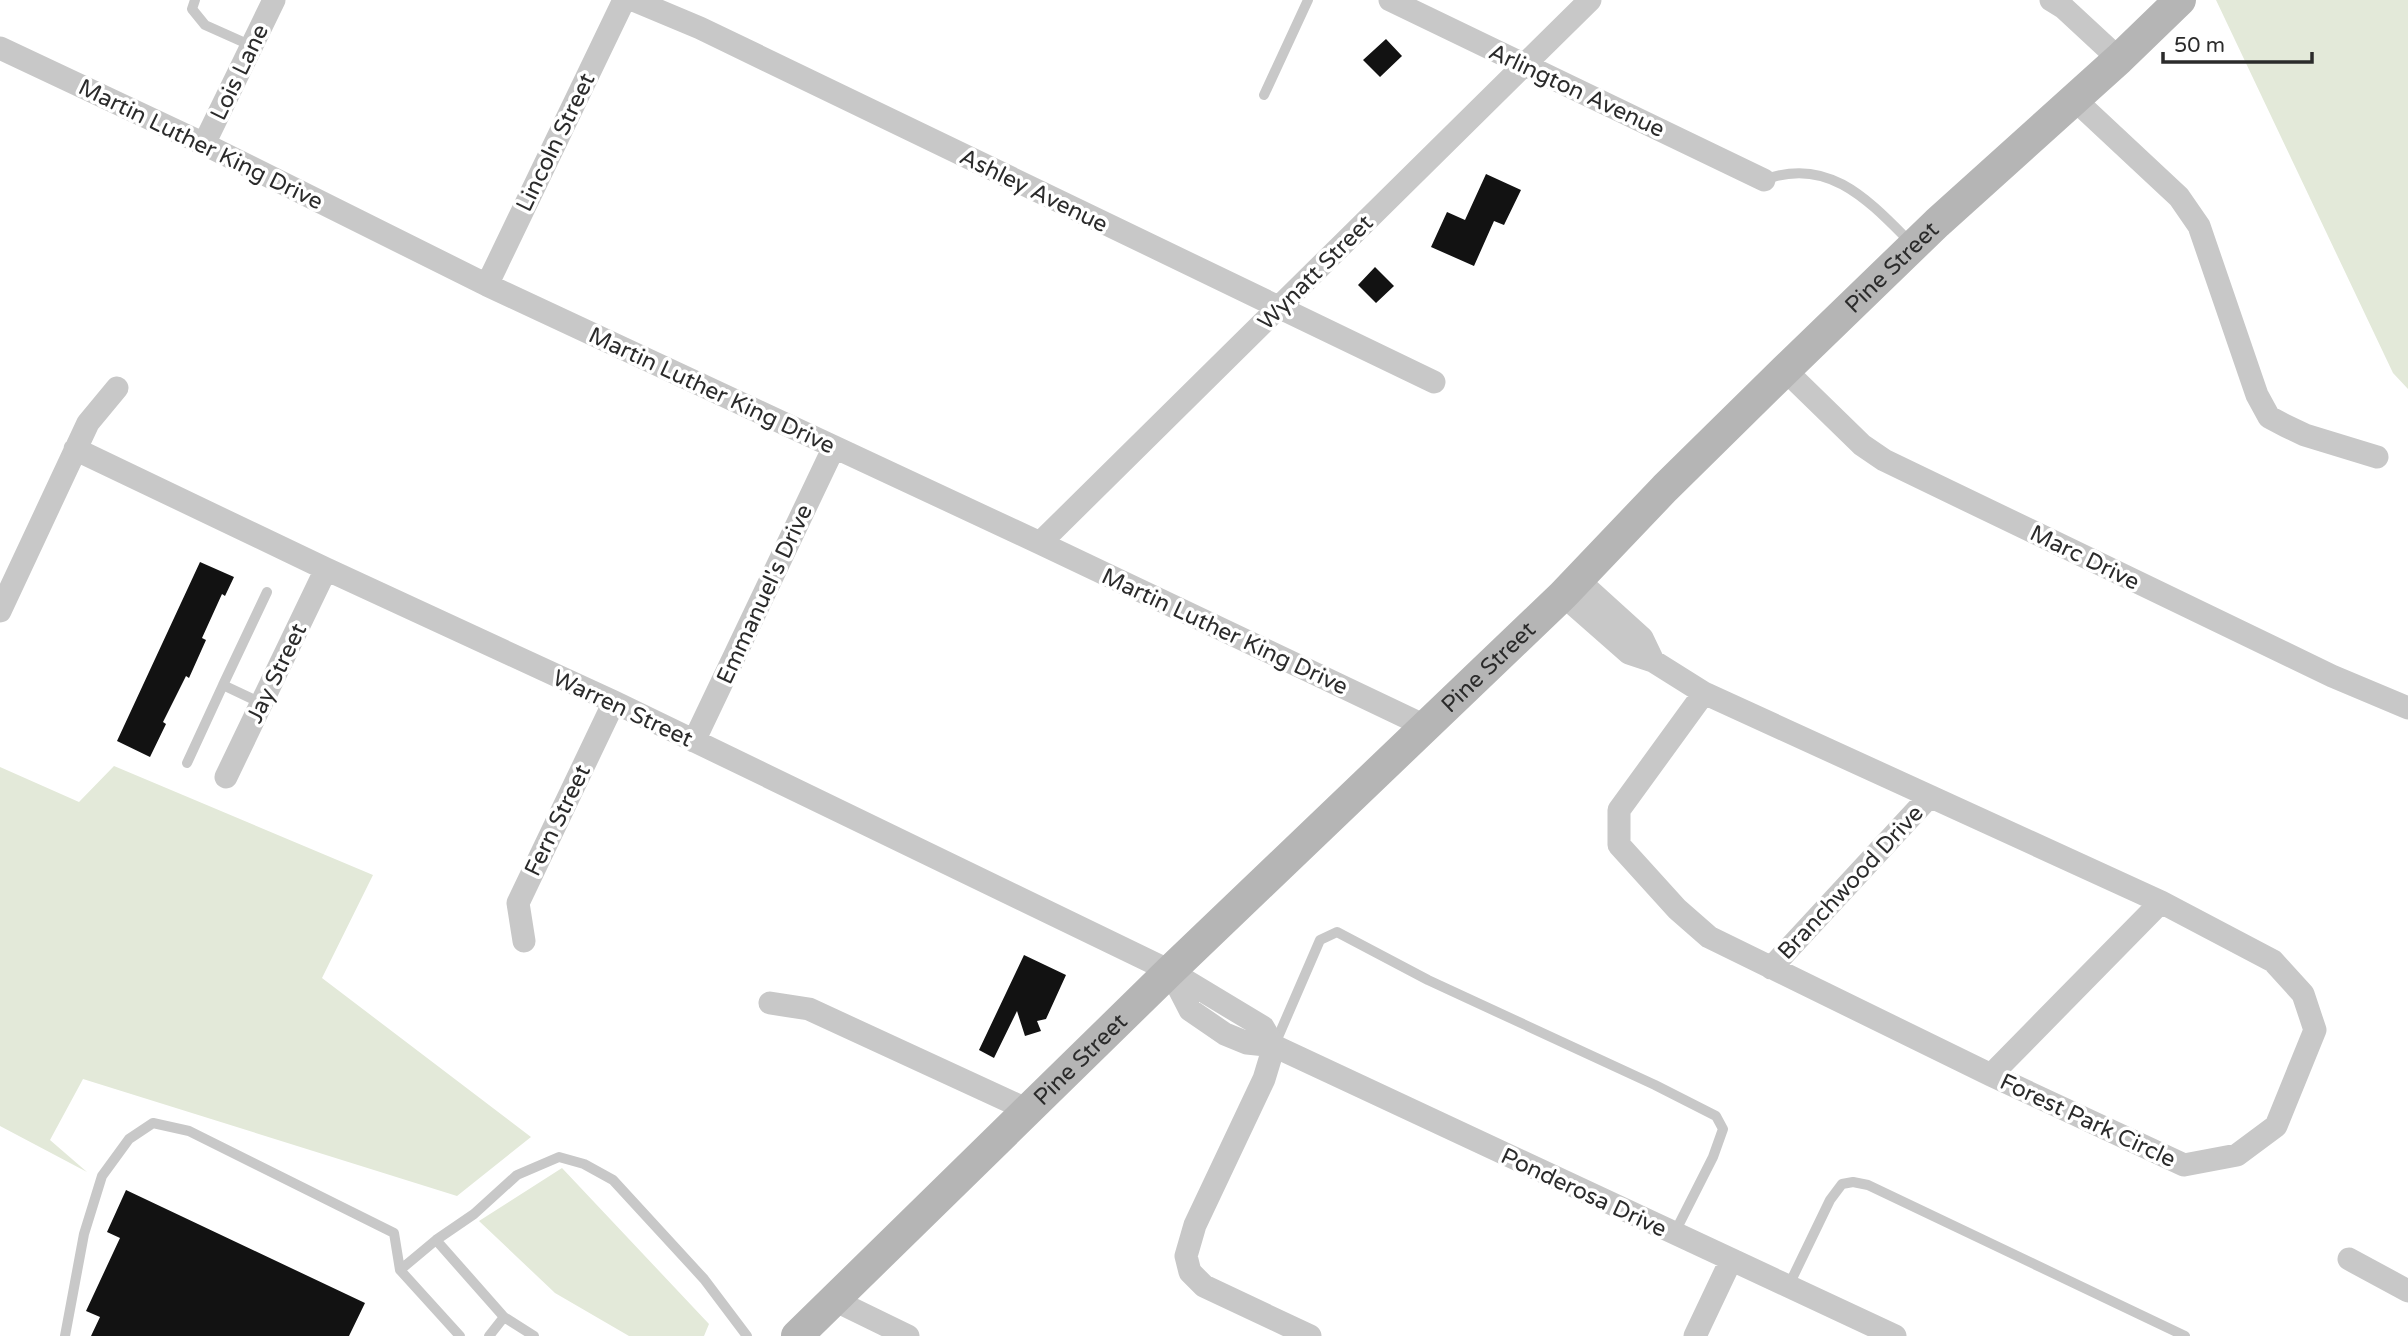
<svg xmlns="http://www.w3.org/2000/svg" width="2408" height="1336" font-family="'Varela Round',sans-serif">
<rect width="100%" height="100%" fill="#fff"/>
<path fill="#e3e9d9" d="M2216,0h192v389l-15,-16z
M114,766l259,109 -51,103 209,159 -74,59 -374,-117 -33,61 37,32 -87,-46v-359l79,35z
M562,1168l147,156 -5,12h-75l-74,-43 -76,-72z"/>
<path fill="#121212" d="M1386,39l16,17 -22,21 -17,-17z
M1486,174l35,16 -17,35 -10,-4 -20,45 -43,-19 16,-35 18,8z
M1375,267l19,19 -18,17 -18,-18z
M200,562l34,15 -9,19 -3,-2 -20,44 4,2 -17,38 -3,-2 -23,46 3,2 -16,33 -33,-16z
M1024,955l42,20 -20,44 -9,2 4,10 -16,5 -8,-25 -23,47 -15,-8z
M126,1190l239,113 -16,33h-258l9,-19 -14,-6 34,-73 -13,-6z"/>
<g fill="none" stroke-linecap="round" stroke-linejoin="round">
<path stroke="#c8c8c8" stroke-width="10" d="M195,0l-3,9 13,16 47,21
M1264,95l44,-95
M1764,180c65,-25 106,22 148,64
M223,685l44,-93
M187,763l36,-78 38,18
M1275,1044l45,-104 17,-8 91,48 227,105 61,31 7,13 -10,28 -39,77
M436,1240l68,77
M400,1270l36,-30 38,-26 43,-39 42,-18 25,7 29,16 91,99 43,57
M1788,1287l42,-87 12,-16 11,-2 15,3 317,151
M65,1336l19,-102 18,-58 27,-37 24,-16 36,8 205,102 6,37 60,66
M489,1336l15,-19 30,19"/>
<path stroke="#c8c8c8" stroke-width="23" d="M633,0l67,28 734,354
M1390,0l374,180
M2051,0l13,8 55,51
M0,48l204,96 283,141 553,258 387,184
M2073,98l106,99 20,29 58,169 12,22 17,9 19,9 72,22
M204,144l70,-144
M487,285l137,-285
M1785,370l77,75 22,15 448,216 76,32
M75,449l251,120 288,133 556,269
M1040,543l550,-543
M1578,580l64,58 11,23
M1563,595l66,58 24,8 51,32 457,209 112,59 30,33 12,36 -39,96 -39,29 -53,10 -193,-90 -282,-138 -32,-28 -58,-64v-35l85,-117
M0,611l88,-188 29,-35
M694,741l140,-294
M226,777l100,-208
M524,941l-6,-38 96,-201
M1771,968l158,-171
M770,1003l39,6 219,101
M1991,1075l170,-173
M2349,1259l59,32
M834,1300l74,36
M1310,1336l-106,-50 -14,-14 -4,-16 9,-31 69,-146 10,-33 -11,-19 -93,-56 20,39 35,24 22,9 27,3 621,290
M1695,1336l36,-76"/>
<path stroke="#b5b5b5" stroke-width="32" id="s1" d="M797,1336l373,-365 393,-376 102,-107 120,-118 152,-147 182,-164 61,-59"/>
</g>
<g text-anchor="middle" stroke-width="7" stroke-linejoin="round" paint-order="stroke">
<g font-size="23" fill="#2b2b2b" stroke="#fff">
<text transform="translate(239 72) rotate(-64)" y="8">Lois Lane</text>
<text transform="translate(1577 90) rotate(25)" y="8">Arlington Avenue</text>
<text transform="translate(555 142) rotate(-64)" y="8">Lincoln Street</text>
<text transform="translate(201 144) rotate(26)" y="8">Martin Luther King Drive</text>
<text transform="translate(1034 190) rotate(26)" y="8">Ashley Avenue</text>
<text dy="8" stroke="none"><textPath href="#s1" startOffset="1530">Pine Street</textPath></text>
<text transform="translate(1315 272) rotate(-45)" y="8">Wynatt Street</text>
<text transform="translate(712 390) rotate(25)" y="8">Martin Luther King Drive</text>
<text transform="translate(2085 557) rotate(26)" y="8">Marc Drive</text>
<text transform="translate(764 594) rotate(-65)" y="8">Emmanuel's Drive</text>
<text transform="translate(1225 631) rotate(25)" y="8">Martin Luther King Drive</text>
<text dy="8" stroke="none"><textPath href="#s1" startOffset="962">Pine Street</textPath></text>
<text transform="translate(276 673) rotate(-64)" y="8">Jay Street</text>
<text transform="translate(623 708) rotate(25)" y="8">Warren Street</text>
<text transform="translate(557 820) rotate(-64)" y="8">Fern Street</text>
<text transform="translate(1850 882) rotate(-47)" y="8">Branchwood Drive</text>
<text dy="8" stroke="none"><textPath href="#s1" startOffset="396">Pine Street</textPath></text>
<text transform="translate(2088 1120) rotate(25)" y="8">Forest Park Circle</text>
<text transform="translate(1584 1192) rotate(25)" y="8">Ponderosa Drive</text>
</g>
</g>
<path d="M2163 52v10h149v-10" fill="none" stroke="#2b2b2b" stroke-width="3.5"/>
<text x="2174" y="52" font-size="21" fill="#2b2b2b" stroke="#ffffff" stroke-width="5" paint-order="stroke">50 m</text>
</svg>
